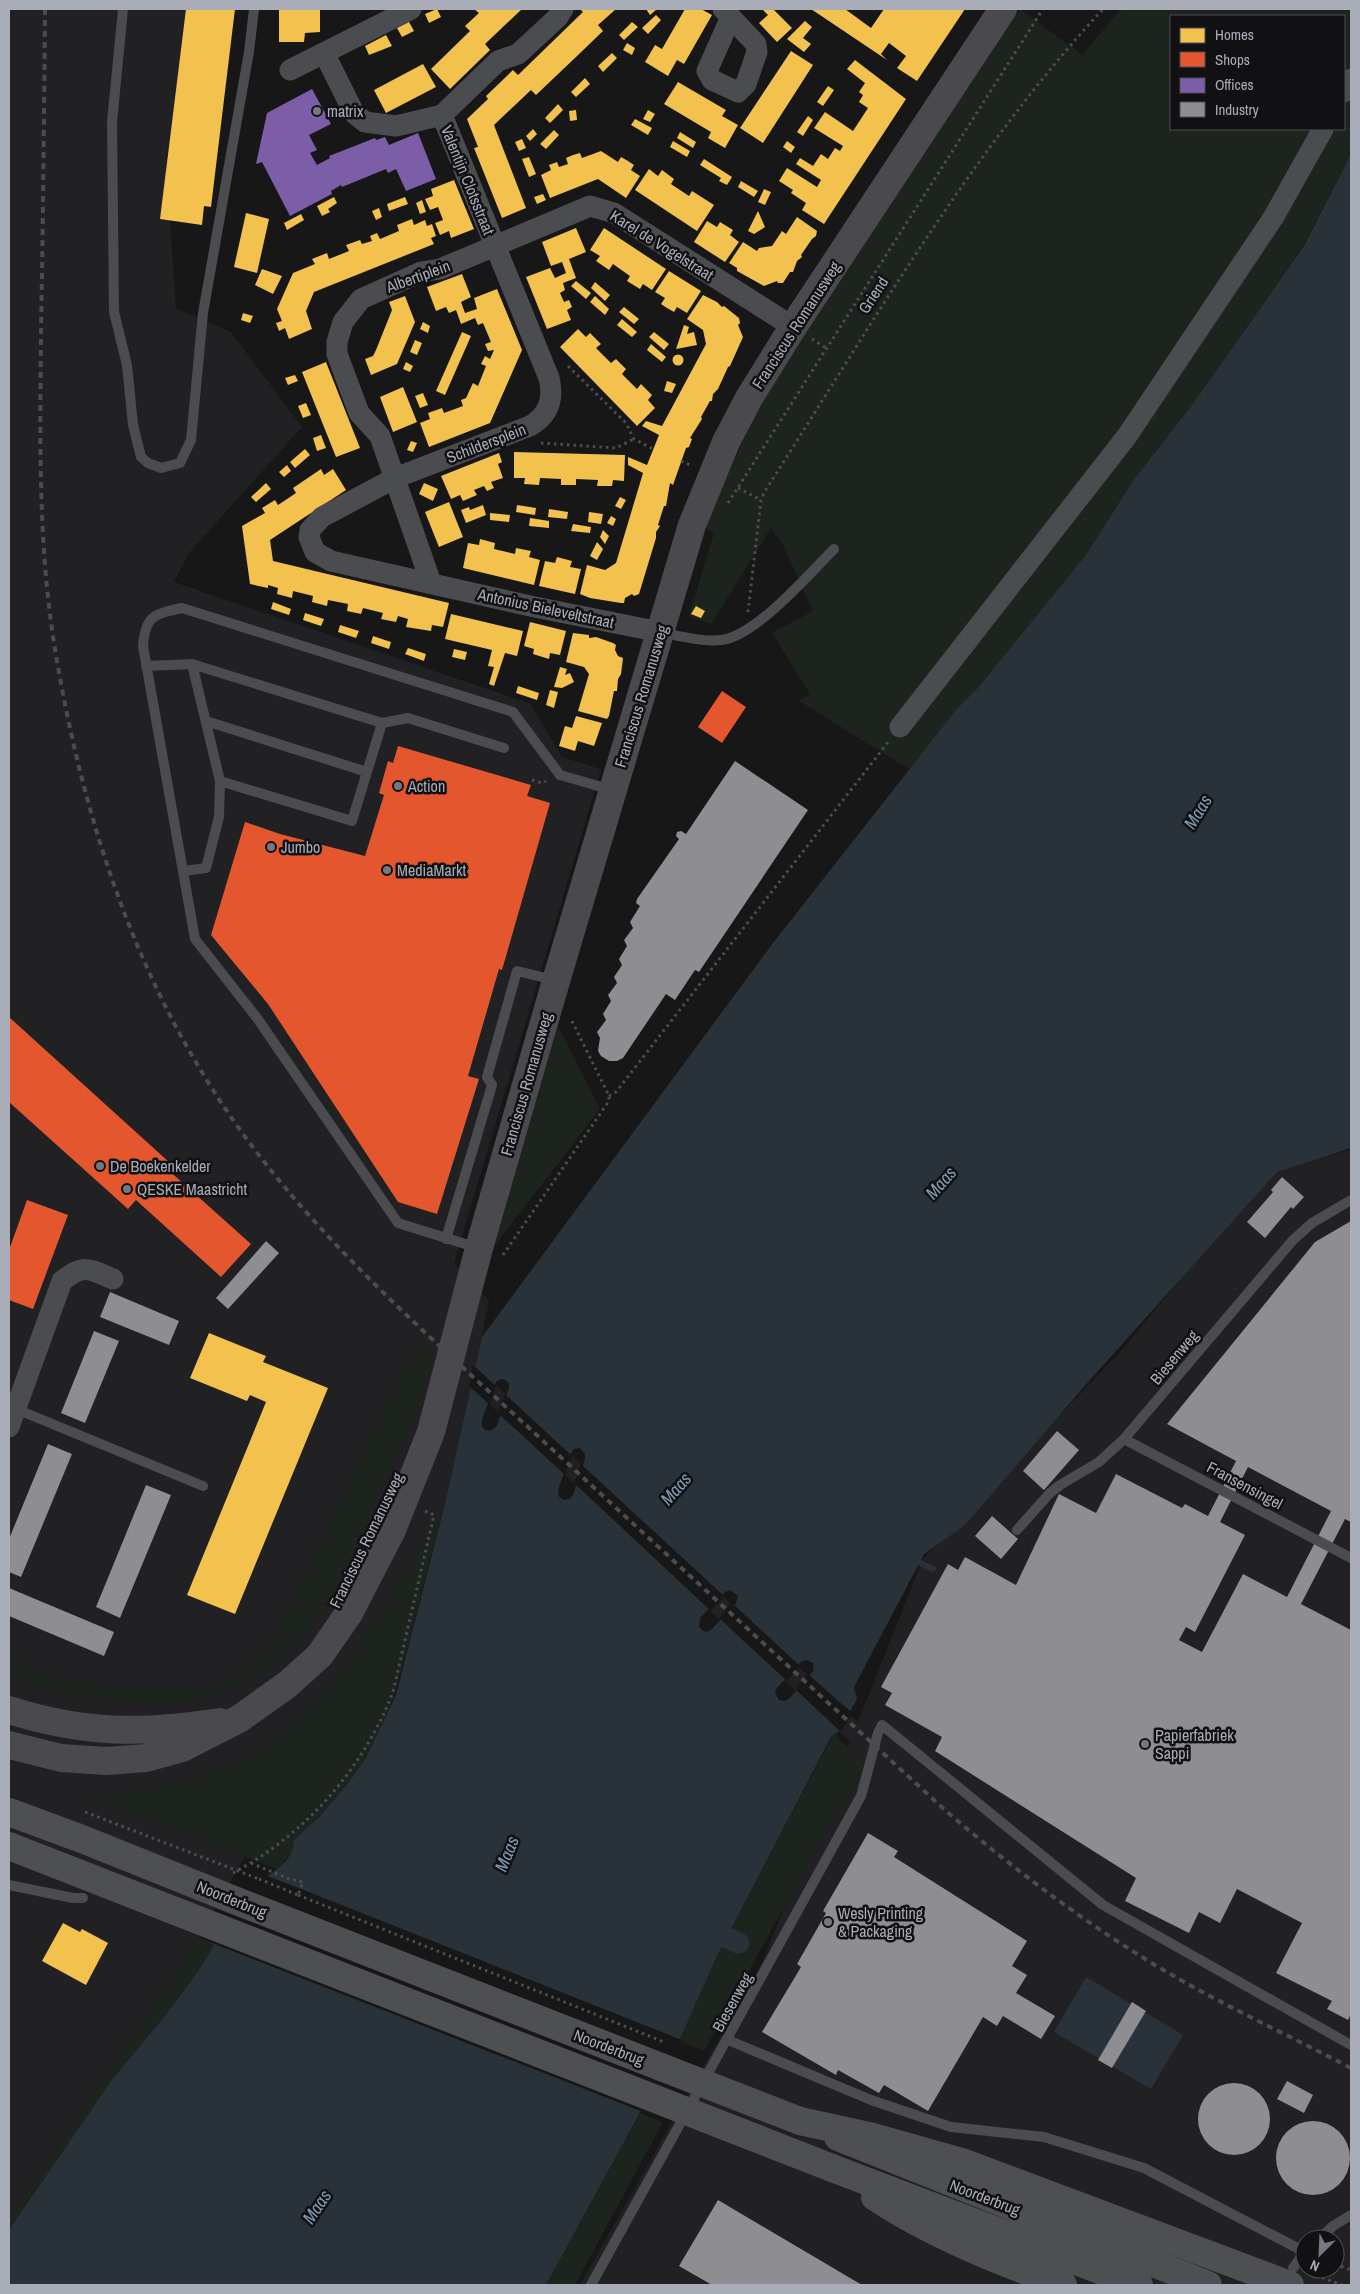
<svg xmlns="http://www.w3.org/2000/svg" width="1360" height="2294" font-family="'Archivo Narrow',sans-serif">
<rect width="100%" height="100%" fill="#171717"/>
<path fill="#212123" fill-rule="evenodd" d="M9,9h178l-21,153 10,146 55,24 71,95 -113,126 -15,29 357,122 31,53 39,12 -147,494 35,38 -13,65 382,356 65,-163 200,-210 147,-179 81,-20v1135h-771l182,-322 88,-221 -379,-355 -27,121 -20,41 -226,388 -189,283zM1305,2239h30v30h-30z"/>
<path fill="#1d241e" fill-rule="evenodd" d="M1020,9l62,46 39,-46h230v145l-47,91 -112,160 -57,73 -50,78 -108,133 -68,80 -110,-68 11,-7 -38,-61 41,-22 -31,-68 -11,-15 -60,96 -22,-8 25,-83 -9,-5 14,-36 36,-77 46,-79zM1171,16h173v113h-173z
M558,1026l42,83 -106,137z
M417,1339l19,16c-22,59 -46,117 -73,174 -17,36 -34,74 -59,105 -19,23 -50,48 -78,58 -30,11 -62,10 -94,9 -41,-1 -88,-2 -123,-27v-17c15,11 31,17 49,21 35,10 139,19 171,2 23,-12 37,-34 51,-56z
M444,1508c-10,39 -21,78 -31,117 -11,46 -22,91 -47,132 -18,32 -45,58 -72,83v11l-17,18 -188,-73c73,-5 135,-19 194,-65 21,-16 42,-40 59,-60z
M9,1728l57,14 50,5 -1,6 -106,-15z
M839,1730l-3,6 28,28 -160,287 -25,-10 38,-85 115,-219z
M198,1937l16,8 -17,28 -33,44 -53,64 -102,149v-10z
M640,2113l23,9 -88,163h-29z"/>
<path fill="#2a3239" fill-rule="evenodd" d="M1351,154v994l-74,24 -189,210 -123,143 -41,29 -70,133 3,12 -21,37 2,-5 -7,6 -114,219 -38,85 -133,244h-537v-55l102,-149 53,-64 33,-44 17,-28 -8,-4 10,-13 9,3c7,-13 14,-31 24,-41 16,-16 45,-24 45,-50l25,-23 28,-32 19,-27 30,-63 48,-187 38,-171 291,-394 183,-233 21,-21 108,-133 50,-78 57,-73 112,-159zM503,1379l5,3 1,5 -12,39 -7,5 -5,-1 -3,-4v-6l13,-36 3,-4zM580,1448l5,6v5l-12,36 -4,4 -5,1 -5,-3 -1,-7 13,-37 3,-4zM730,1590l8,6 -2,7 -24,26 -5,3 -5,-2 -3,-4 1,-8 25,-26zM806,1660l7,3 1,7 -25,29 -5,2 -5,-1 -4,-7 2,-5 24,-26z
M1086,1977l97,58 -32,54 -97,-57z"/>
<path fill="#171717" d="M473,1365l23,21 -6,19 -21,-19z
M505,1394l67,62 -7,19 -67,-62z
M581,1464l143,132 -13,15 -137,-128z
M732,1603l68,63 -13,15 -68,-63z
M808,1674l44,39 -11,19 -46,-43z
M265,1875l54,21 363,144 -39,72 -439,-172 10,-15 14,-1 1,-10 17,-25z"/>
<path fill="#f2c14e" d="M186,9h49l-24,198 -7,-1 -2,19 -42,-6z
M279,9h41v23l-15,1 -1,9h-25z
M437,9l4,8 -12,6 -4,-9z
M474,9h48l-37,35 5,6 -40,39 -19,-20 39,-38 -5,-5 14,-13z
M580,9h36l-18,16 5,6 -27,26 -40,38 -5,-5 -37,35 32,83 -24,10 -28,-70 4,-1 -11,-28 21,-20 -2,-3 27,-26 5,5 65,-63z
M646,9h11l-7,6z
M685,9h16l11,6 -28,49 -7,-4 -9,16 -23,-14 10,-17 7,4z
M762,9h11l19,19 -15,14 -18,-19 9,-8z
M811,9h34l26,19 13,-19h81l-48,72 -20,-13 9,-12 -17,-13 -8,11 6,6z
M656,15l5,5 -13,14 -6,-6z
M805,21l7,6 -9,11 8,6 -7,8 -17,-13z
M409,22l5,9 -12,6 -5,-9z
M632,22l6,5 -14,13 -5,-5z
M386,35l6,11 -23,9 -4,-9z
M627,43l8,5 -3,7 -9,-5z
M791,51l22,14 -50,78 -23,-15z
M612,53l5,5 -14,14 -5,-6z
M855,60l51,39 -82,125 -22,-14 4,-7 -15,-10 2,-3 -14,-9 8,-13 30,19 4,-7 -25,-16 4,-6 13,8 8,-12 7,5 7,-11 5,3 3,-5 -29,-18 11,-16 28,19 15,-23 -9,-6 4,-7 -4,-3 6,-9 -18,-14z
M423,64l13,23 -50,26 -12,-23z
M585,78l5,6 -14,13 -5,-5z
M678,82l48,28 -4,6 16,9 -13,23 -17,-10 3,-6 -47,-28z
M828,86l6,4 -11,16 -6,-4z
M558,104l5,6 -13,13 -5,-5z
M576,110l1,10 -7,1 -1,-10z
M648,110l7,4 -5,8 -7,-3z
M808,116l5,4 -10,16 -6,-4z
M635,119l17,9 -4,7 -17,-10z
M533,129l4,5 -7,7 -4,-5z
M554,130l5,5 -13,14 -6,-5z
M680,132l16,10 -3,6 -16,-10z
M522,139l4,9 -7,3 -4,-9z
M673,141l17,10 -3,6 -17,-10z
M787,141l8,6 -4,6 -8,-6z
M601,151l17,11 3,-5 7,4 6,4 -3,5 9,6 -14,22 -28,-19 -48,19 -9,-23 10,-5 -2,-5 8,-3 2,5 9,-3 -2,-6 7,-3 7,-2 2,5z
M529,157l7,17 -7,3 -7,-18z
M704,159l28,18 -5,8 -8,-4 2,-3 -21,-13z
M649,169l9,7 4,-6 12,9 -3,5 18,12 3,-5 22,14 -17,26 -62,-41z
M454,180l20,49 -23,9 -2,-7 -9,4 -5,-12 8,-3 -5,-13 -8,3 -5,-11 8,-3 -2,-7z
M741,181l17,10 -4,6 -16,-10z
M764,189l7,3 -6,13 -7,-3z
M543,194l3,6 -9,4 -3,-7z
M334,197l3,6 -9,6 2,3 -8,4 -5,-10z
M405,197l3,7 -19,7 -2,-7z
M422,200l4,12 -6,2 -4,-11z
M379,208l3,9 -6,3 -4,-9z
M758,211l7,16 -11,7 -6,-3z
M246,213l23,6 -12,54 -23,-6z
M301,214l3,6 -17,10 -3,-7z
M797,217l20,14 -1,5 -4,3 -11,16 1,2 -5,4 -4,11h-3l-7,11h-5l-1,-2 -13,5 -27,-15v-3l-8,-5 14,-21 14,9 2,-3 13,-2 10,-15 4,3z
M412,219l2,6 11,-5 2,6 5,-2 4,12 -5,2 3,6 -120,48 -8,19 6,18 -23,10 -4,-11 -6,3 -3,-8 6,-2 -5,-12 16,-36 22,-9 -3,-5 15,-6 2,6 20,-8 -3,-6 14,-5 2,4 10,-3 -2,-5 7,-3 3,6 19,-8 -2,-6z
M707,221l10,6 3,-5 13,8 -3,5 9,7 -14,20 -31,-20z
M576,228l10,24 -17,7 7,19 -13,5 2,7 -5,3 4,9 5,-2 3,7 -5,3 4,10 -24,9 -21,-52 24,-9 5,10 11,-5 -4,-11 -11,4 -9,-24z
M604,228l62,41 -14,21 -9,-6 -3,5 -13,-8 3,-5 -17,-12 -4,6 -13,-9 4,-5 -10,-6z
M262,269l20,7 -9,18 -18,-9z
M669,271l32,20 -14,22 -10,-6 -3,5 -7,-4 -6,-4 4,-6 -10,-6z
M462,274l9,23 -10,5 4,11 12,-4 -3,-11 23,-9 25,61 -32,73 -61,24 -9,-24 10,-4 -2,-6 14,-5 2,5 19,-7 -2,-6 5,-2 7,-15 5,3 8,-20 -5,-2 4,-8 5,3 4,-9 -6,1 -3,-7 6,-2 -8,-19 -5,2 -3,-7 -14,6 -5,-14 -7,3 -3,-6 -10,4 -9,-24z
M576,281l15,12 -5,6 -15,-13z
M595,282l15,13 -5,6 -14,-13z
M703,295l14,7 5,5 2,-1 15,12 1,5 -2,2 5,12 -13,29 -2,1 -10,22 -5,5 -1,7h-2l-9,16 1,2 -12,19 2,1 -3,8 -3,1 -13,37 -3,-2 -4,23h-2l-6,19 2,1 -4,6v6l-17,56 -5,2 -2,-2 -7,4 -1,5h-3l-31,-5 -10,-4 7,-29 18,5 11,-7 27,-90 -15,-8v-8l19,8 12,-30 -17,-9 4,-5 16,5 44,-82 -3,-14 -16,-11z
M405,296l10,26 -18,42 -26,11 -6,-16 8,-3 3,-6 16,-40 -3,-8z
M595,296l14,13 -4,6 -15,-13z
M624,307l15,12 -5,5 -15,-12z
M243,313l10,3 -3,7 -9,-3z
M622,319l15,13 -5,5 -15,-12z
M423,322l7,4 -2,7 -8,-4z
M684,325l5,2 -2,7 7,-2 3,13 -21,4z
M578,329l8,8 4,-4 11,11 -5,4 15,15 5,-4 10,10 -4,5 15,15 4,-5 11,11 -4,5 7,8 -18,18 -77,-79z
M462,332l9,4 -26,59 -9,-4z
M654,332l15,12 -5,6 -15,-13z
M415,340l7,3 -5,12 -7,-3z
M651,344l15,13 -4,5 -15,-12z
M672.5 360a5.5 5.5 0 1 1 11 0a5.5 5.5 0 1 1-11 0Z
M326,362l34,86 -24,9 -34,-85z
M406,362l7,4 -3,6 -7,-3z
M295,375l3,6 -10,4 -3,-7z
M667,381l9,3 -4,9 -8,-2z
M403,387l14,35 -24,10 -13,-35z
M423,393l5,12 -8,3 -5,-12z
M306,403l5,12 -8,3 -5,-12z
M321,435l5,13 -9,3 -4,-13z
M411,441l6,2 -4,9 -6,-2z
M305,449l5,6 -15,13 -5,-6z
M514,452l111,3 -1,26 -11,-1 -1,6h-15l1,-6 -22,-1v6h-15v-6l-21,-1 -1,7 -15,-1 1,-6h-11z
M499,453l3,9 -4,2 5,14 -12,4 3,6 -7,3 -3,-5 -10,4 3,5 -14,6 -3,-6 -9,4 -10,-23z
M287,465l4,6 -7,6 -5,-5z
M321,469l3,6 9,-6 13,21 -76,50 3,21 176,42 -6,24 -11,-2 -1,6 -25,-4 2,-8 -10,-3 -2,6 -15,-3 2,-6 -20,-5 -2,6 -14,-3 1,-7 -20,-4 -1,6 -15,-4 1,-6 -20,-5 -1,7 -15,-4 1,-6 -10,-3v3l-18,-4 -8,-58 23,-13 -3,-5 13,-8 3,5 18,-12 -3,-5z
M266,483l5,6 -15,13 -5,-5z
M424,483l14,6 -5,12 -14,-7z
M620,497l6,3 -5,9 -6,-3z
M449,502l14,35 -24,10 -14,-35z
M483,505l3,10 -20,8 -5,-13 8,-3 1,3z
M517,505l19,3 -1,7 -19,-3z
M549,509l19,3 -1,7 -19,-2z
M589,512l14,2 -2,10 -13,-2z
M490,513l20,2 -1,7 -19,-2z
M611,516l5,3 -3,7 -6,-3z
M530,518l19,3v7l-20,-2z
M573,524l18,3 -1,6 -19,-2z
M603,530l6,6 -4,8 -5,-7z
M480,539l15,4 -1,6 21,5 1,-6 15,3 -2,6 11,3 -6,25 -71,-17 5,-25 11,2z
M597,542l6,7 -6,11 -7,-4z
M557,557l15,4 -2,6 11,2 -6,25 -36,-8 6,-25 10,2z
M273,602l18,7 -2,6 -18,-6z
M696,606l9,5 -4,7 -10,-4z
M305,613l19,6 -3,7 -18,-6z
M451,614l72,17 -6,25 -12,-3 -11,33 -5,-2 5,-17 -6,-1 4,-16 -47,-11z
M530,622l36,9 -6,24 -10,-2 -1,6 -16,-5 1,-5 -10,-3z
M340,625l19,6 -3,7 -18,-6z
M573,633l16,2v3l7,-1 17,6 3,2 -1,5 3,6 5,2 -2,16 -3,5 -1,12h-3l-5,25 -2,3 -29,-8 11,-37 -5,-7 -18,-5z
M373,636l18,6 -2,7 -18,-6z
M408,648l18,6 -2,7 -19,-7z
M454,649l13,3 -2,8 -13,-3z
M560,667l7,2 -2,6 5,-2 4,9 -12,6 -8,-1z
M518,686l21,7 -2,7 -21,-7z
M550,690l8,2 -4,16 -8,-3z
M576,716l26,7 -8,23 -16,-5 -3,10 -16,-5 6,-20 7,2z
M209,1333l57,23 -3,6 65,26 -93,226 -48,-19 79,-193 -16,-7 -3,6 -57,-23z
M63,1923l17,9 2,-3 26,14 -22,42 -44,-24z"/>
<path fill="#e4572e" d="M722,691l24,16 -24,36 -24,-16z
M398,746l133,39 -4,11 23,7 -48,167 -3,-1 -31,107 11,3 -42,135 -39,-12 -130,-198 -57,-69 34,-113 35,12 85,22 19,-61 -5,-2 9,-32 5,2z
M9,1017l161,146 -4,5 85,76 -30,33 -85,-77 -8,9 -119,-107z
M27,1200l41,15 -35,94 -24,-9v-50z"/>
<path fill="#7b5ea7" d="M312,89l19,35 -22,11 8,15 -7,3 7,12 13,-7 -1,-2 46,-18 1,2 9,-3 4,8 29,-12 18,46 -30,12 -10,-22 -8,4 -2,-4 -44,18 -1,-2 -10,6 1,3 -42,22 -28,-54 -6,2 11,-51z"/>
<path fill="#8d8d92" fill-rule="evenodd" d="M735,761l73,49 -109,162 -4,-2 -20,30 -9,-6 -43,64 -6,3h-8l-8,-5 -3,-5 2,-13 -3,-6 9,-12 -3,-6 8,-13 -3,-6 9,-12 -3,-6 8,-12 -3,-6 8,-13 -3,-6 9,-12 -3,-6 10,-16 -4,-3 1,-4 42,-60 -3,-3 1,-4 4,-1 5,3z
M1282,1177l22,20 -11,12 -2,-2 -26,31 -18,-16 26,-30 -2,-2z
M1351,1221v301l-6,-3 -44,85 50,26v384l-3,6 -21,-11 5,-8 -56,-28 26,-50 -65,-34 -17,34 -21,-11 -10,21 -64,-32 11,-23 -201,-127 7,-14 -57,-32 7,-12 -11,-6 67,-123 10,6 7,-13 51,28 43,-91 37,19 20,-39 66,34 3,-4 23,12 28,-55 -69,-37 148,-182zM1248,1467l83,44 -44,86 -44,-23 -41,78 -23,-12 7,-13 9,5 50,-97 -25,-13z
M266,1241l13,12 -51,56 -12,-11z
M110,1292l69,29 -10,24 -69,-28z
M94,1331l25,10 -34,82 -24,-10z
M1057,1431l22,19 -35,40 -21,-19z
M48,1444l24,10 -51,123 -12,-5v-33z
M146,1485l25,10 -51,123 -24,-11z
M992,1516l26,23 -17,20 -26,-23z
M9,1588l105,44 -10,24 -95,-40z
M868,1833l30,18 -4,6 133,84 -15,25 15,9 -11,18 39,23 -14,23 -38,-23 -6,10 -14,-9 -55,94 -44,-26 -5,8 -41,-23 -2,5 -74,-43 39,-65 -4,-3 29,-51 -3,-2z
M1132,2002l14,9 -34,57 -14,-8z
M1287,2081l26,14 -9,18 -27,-14z
M1198 2119a36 36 0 1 1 72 0a36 36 0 1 1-72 0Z
M1276 2158a37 37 0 1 1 74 0a37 37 0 1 1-74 0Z
M718,2200l144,85h-150l-33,-19z"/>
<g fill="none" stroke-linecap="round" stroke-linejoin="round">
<path stroke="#2a3239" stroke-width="6" d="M912,1559l21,10"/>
<path stroke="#2a3239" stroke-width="21" d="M700,1926l39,17"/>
<path stroke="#4d4e52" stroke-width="3" stroke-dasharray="2.5 4" stroke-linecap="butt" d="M812,339l14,9
M568,366l58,57 8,16 19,10
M541,443l75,5 18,-9
M681,461l11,5
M738,488l23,12
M728,503l315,-494
M748,612l13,-112 4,-9c106,-165 204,-337 338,-482
M532,780l10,3 4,-2
M609,1096l7,-4 273,-351
M503,1255l106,-154v-5l-38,-77
M251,1863l38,16 14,3 -5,13
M233,1873c73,-39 130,-104 160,-181l41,-177 -9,-4
M259,1879l39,16
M1335,2264l16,6"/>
<path stroke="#4b4c50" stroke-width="10" d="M123,9l-11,113 2,190 13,53 6,60 8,32 7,6 13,5 19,-5 11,-23 12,-127 46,-261 5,-43
M660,632c20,4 41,10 61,8 34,-3 89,-67 113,-91
M146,666l46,-2 190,59 -30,98 -132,-40
M206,721l161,51
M382,723l26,-5 96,30
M184,871l22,-3 13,-51 1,-36 -28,-117
M446,1239l46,-154 -5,-8 30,-106 37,9
M478,1248l-80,-25 -141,-205 -62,-79 -52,-293c2,-30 11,-32 39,-38l331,104 47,63 52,15
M16,1409l187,77
M1124,1439l227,119
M1017,1530l33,-37 10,-8 39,-23 25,-23 169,-199 19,-17 39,-23
M9,1885l64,13h10
M728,2040l143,60 80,27 93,10 100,31 161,84
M1319,2239l14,-13 18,-11
M1293,2268l12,-16
M591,2285l270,-489 17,-63 4,-8 221,180 248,140"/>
<path stroke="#4b4c50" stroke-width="21" d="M723,9l33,35 1,8 -11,32 -8,8 -26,-12 -5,-9 24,-54
M324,53l30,60 11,9 31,4 46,-11 56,-54 20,-7 40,-37 5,-8
M290,70l121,-61
M1344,92l7,-13
M442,115l107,263c5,21 0,37 -19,48l-135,52 -73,39 -12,13 -1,7 6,15 16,9 199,45 130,26
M431,583l-51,-147 -21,-23 -22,-59v-12l6,-20 18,-23 60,-27 19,-3 150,-63 24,7 179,114
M900,727l227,-291 146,-218 50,-89
M9,1427l53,-146c22,-18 27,-12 51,-2"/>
<path stroke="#4a4a4e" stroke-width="28" d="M9,1710c76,24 133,24 211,12
M9,1745l52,13 45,3 40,-3 36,-10 57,-29 49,-35 32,-29 29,-42 43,-83 39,-98 48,-184 77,-267 136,-456 34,-83 23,-44 44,-71 210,-318"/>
<path stroke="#4d4f52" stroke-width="28" d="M234,1900l427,167
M838,2137l370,148
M832,2168l307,117
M875,2197c55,37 126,65 188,88"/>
<path stroke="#4b4c4f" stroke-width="4" stroke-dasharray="6 5" stroke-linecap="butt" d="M45,9c-1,107 -2,215 -4,323 -1,103 -3,209 13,311 24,149 68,297 146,426 87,146 217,256 341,370 135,124 270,248 405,372 64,55 131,106 204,151 64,39 134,71 201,106"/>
<path stroke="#4d4e52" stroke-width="3" stroke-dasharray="2.5 4" stroke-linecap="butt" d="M85,1812l174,67
M298,1895l366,147
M1310,2273l32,12"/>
<path stroke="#4d4f52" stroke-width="28" d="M9,1812l73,27 152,61
M9,1846l823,322
M661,2067l139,54 73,16 92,26 325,122"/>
</g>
<g fill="#757880" stroke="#111113" stroke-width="2">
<circle cx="317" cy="111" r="5"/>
<circle cx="398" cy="786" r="5"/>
<circle cx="271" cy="847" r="5"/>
<circle cx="387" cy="870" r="5"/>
<circle cx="100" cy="1166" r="5"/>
<circle cx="127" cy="1189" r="5"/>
<circle cx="1145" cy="1744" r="5"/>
<circle cx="828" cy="1922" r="5"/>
</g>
<g text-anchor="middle" stroke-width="5" stroke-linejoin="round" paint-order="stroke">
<g font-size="16" fill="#a8adb8" stroke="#111113" text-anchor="start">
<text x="327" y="117">matrix</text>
<text x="408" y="792">Action</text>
<text x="281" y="853">Jumbo</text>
<text x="397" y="876">MediaMarkt</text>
<text x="110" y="1172">De Boekenkelder</text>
<text x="137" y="1195">QESKE Maastricht</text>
<text x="1155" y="1741">Papierfabriek<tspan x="1155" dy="18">Sappi</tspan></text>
<text x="838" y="1919">Wesly Printing<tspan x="838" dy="18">&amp; Packaging</tspan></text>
</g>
<g font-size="16" fill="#a8adb8" stroke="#111113">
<text transform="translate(468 180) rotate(68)" y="6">Valentijn Clotsstraat</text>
<text transform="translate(662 245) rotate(32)" y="6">Karel de Vogelstraat</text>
<text transform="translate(418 276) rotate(-20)" y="6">Albertiplein</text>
<text transform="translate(873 295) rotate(-57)" y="6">Griend</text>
<text transform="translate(796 325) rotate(-57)" y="6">Franciscus Romanusweg</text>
<text transform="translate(486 443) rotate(-21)" y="6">Schildersplein</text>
<text transform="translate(546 608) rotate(12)" y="6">Antonius Bieleveltstraat</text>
<text transform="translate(641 696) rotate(-73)" y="6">Franciscus Romanusweg</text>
<text transform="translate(526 1084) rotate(-74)" y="6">Franciscus Romanusweg</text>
<text transform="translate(1174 1357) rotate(-50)" y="6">Biesenweg</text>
<text transform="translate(1245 1485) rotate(28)" y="6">Fransensingel</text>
<text transform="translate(366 1540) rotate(-64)" y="6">Franciscus Romanusweg</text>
<text transform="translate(232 1899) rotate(22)" y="6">Noorderbrug</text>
<text transform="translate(732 2002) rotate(-61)" y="6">Biesenweg</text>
<text transform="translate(609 2047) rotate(21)" y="6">Noorderbrug</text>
<text transform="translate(985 2197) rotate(21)" y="6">Noorderbrug</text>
</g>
<g font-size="18" font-style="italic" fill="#7f9bb3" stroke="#111113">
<text transform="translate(1198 812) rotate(-59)" y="6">Maas</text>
<text transform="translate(941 1183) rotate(-49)" y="6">Maas</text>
<text transform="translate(676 1489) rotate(-49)" y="6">Maas</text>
<text transform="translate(507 1854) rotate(-68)" y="6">Maas</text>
<text transform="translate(317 2207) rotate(-56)" y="6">Maas</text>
</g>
</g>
<rect width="1360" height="2294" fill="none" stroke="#a8adb8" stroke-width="20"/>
<rect x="1170" y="15" width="175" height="115" fill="#111113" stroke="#4d4f55"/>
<rect x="1180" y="28" width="25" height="15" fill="#f2c14e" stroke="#4d4f55"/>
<text x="1215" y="40" font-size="15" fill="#a8adb8">Homes</text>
<rect x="1180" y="52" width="25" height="15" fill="#e4572e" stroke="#4d4f55"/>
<text x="1215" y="65" font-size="15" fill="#a8adb8">Shops</text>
<rect x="1180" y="78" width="25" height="15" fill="#7b5ea7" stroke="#4d4f55"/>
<text x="1215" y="90" font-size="15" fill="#a8adb8">Offices</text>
<rect x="1180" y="102" width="25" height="15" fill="#8d8d92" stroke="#4d4f55"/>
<text x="1215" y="115" font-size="15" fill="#a8adb8">Industry</text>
<g transform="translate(1320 2254) rotate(204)"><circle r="24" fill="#111113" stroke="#4d4f55"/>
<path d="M0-4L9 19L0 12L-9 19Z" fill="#757880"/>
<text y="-8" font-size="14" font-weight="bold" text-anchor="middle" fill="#a8adb8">N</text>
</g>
</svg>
